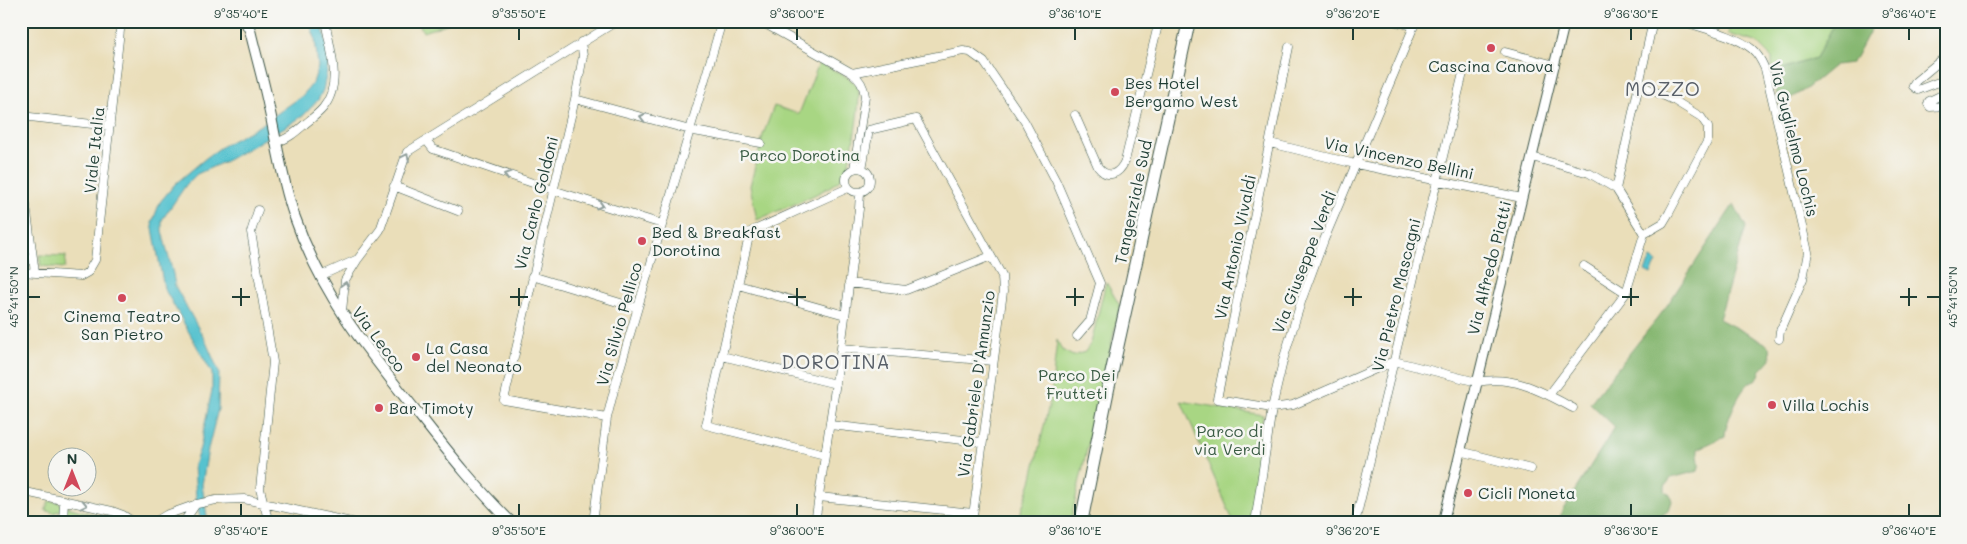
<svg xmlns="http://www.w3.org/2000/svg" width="1967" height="544" font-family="Mali,sans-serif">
<rect width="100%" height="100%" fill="#f6f6f2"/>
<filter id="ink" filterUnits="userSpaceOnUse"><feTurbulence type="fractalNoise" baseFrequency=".02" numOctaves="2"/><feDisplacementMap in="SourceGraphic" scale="10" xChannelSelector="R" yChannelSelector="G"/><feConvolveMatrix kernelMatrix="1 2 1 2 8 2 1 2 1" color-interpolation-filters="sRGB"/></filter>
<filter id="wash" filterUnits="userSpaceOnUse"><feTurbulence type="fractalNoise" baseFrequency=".0096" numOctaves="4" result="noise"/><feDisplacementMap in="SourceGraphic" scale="20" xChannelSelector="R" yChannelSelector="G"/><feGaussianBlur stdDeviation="1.12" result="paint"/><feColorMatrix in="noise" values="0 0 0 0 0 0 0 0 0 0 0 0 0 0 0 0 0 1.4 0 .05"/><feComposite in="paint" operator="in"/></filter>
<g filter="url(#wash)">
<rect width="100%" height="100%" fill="#eadeb9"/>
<path fill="#a8d683" stroke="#648a5c" d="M418,21h37l-32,11z
M1716,21h120l-20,37 -44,14v-14l-16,-16 -28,-8 2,-8z
M819,63c9,5 35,15 39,24 4,9 -7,78 -13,87 -10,16 -69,37 -88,46l-7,-34 13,-51 11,-29 25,8z
M39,255l27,1 -1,12 -24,-2z
M1106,282l14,24 -50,217h-53l14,-41 20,-86 6,-56 5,10 11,6 12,-4 6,-9z
M1181,401l82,14 -13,108h-16z
M49,501l10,1 2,3 54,16 9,-3 7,5h-63l-8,-13 -6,3 -9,-3z"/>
<path fill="#86b771" stroke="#527a52" d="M1836,21h39l-19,36 -5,6 -16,2 -29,24 -27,16 -7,-33 44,-14z
M1734,204l12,23 -27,92 46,24 5,5 1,11 -11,12 -1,5 -4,4c-13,2 -30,43 -30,56l-27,13c-1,9 3,14 0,22l-27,7 -6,8v5l5,4 2,6 -3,9 -17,13h-93l3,-12 53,-84 -25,-24 74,-93z"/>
<path fill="#56c2cf" stroke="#3a8082" d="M309,21h12l9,36 -7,33 -5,10 -14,15 -12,8 -66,38 -29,13 -11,11 -24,35v11l11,43 2,12 31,56 13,30 -1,37 -10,40 -6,36 6,38h-7l-5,-25 -2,-33 6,-17 12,-58v-17l-48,-85 -12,-65 8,-21 15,-18 31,-26 18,-13 37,-20 41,-29 11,-13 5,-16 -3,-29z
M1651,258l6,4 -6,12 -6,-3z"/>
</g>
<g filter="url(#ink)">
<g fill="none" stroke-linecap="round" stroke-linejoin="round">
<defs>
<path id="minor" d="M760,21l92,52c8,6 12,13 13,23l-11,73
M1393,21l21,5
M1682,21c20,7 53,14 70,28 6,5 10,13 13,20l43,183 -5,27 -23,52 -1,8
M581,42l2,14 -8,43 -71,301 103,18
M1289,47l-72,352 55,9 21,-3 101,-44 83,21c37,-7 64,9 96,26
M1505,52l50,13
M1946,56l-30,25 -3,5 5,4 18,-7 8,-1 2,2
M852,73l111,-22 7,1 14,10 41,60 31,59 44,102 -10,38 -13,15
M1946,93l-17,8 -1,3 2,3 16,-1
M575,99l119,32 67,12
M1075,115l23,52c10,13 21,7 27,-6l34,-140
M21,116l89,10
M426,140l7,9 120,41 109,34
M276,142c11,-2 21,-11 29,-18 6,-5 13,-10 18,-16 20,-24 7,-60 2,-87
M1270,143l81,20 171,35
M1532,157l57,16 27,16 28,45
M846 180a12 12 0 1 1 24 0a12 12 0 1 1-24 0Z
M21,168l14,105
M862,169l7,-39 47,-11 86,157 1,16 -31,231
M394,186l64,25
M1616,189l37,-168
M258,210l-7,22 22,130 -13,127 9,34
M1584,266l42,27
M21,272l60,4 7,-4 7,-12 26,-239
M320,276l38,-17
M532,276l105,32
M849,283l57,7 85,-34
M738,285l107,30
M342,312l3,-32 13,-21 22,-29 27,-78 210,-131
M841,348l152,13
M722,356l114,28
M1549,395l77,-102 18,-59 19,-11 6,-10 39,-73v-13l-7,-10 -26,-16 -36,-17
M830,425l151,17
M1460,451l71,18
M825,455l-119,-30 44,-193 98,-44
M21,491l91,20 11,4 12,8
M819,497l154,16
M166,515l31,-11 19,-4 28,-1 112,24
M63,523l1,-23
M153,523l13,-8 7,8
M183,523l13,-19
M593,523l14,-105 9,-36 106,-361
M815,523l26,-175 18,-139 1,-16
M1255,523l17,-115 12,-51 18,-58 22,-59 92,-219
M1355,523l108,-450"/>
<path id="tertiary" d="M1443,523l122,-502"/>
<path id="secondary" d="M245,21l5,9c6,26 14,52 19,78 8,36 13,72 25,107 28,81 74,136 126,201 29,37 58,74 92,107"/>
<path id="trunk" d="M1081,523l27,-134 81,-368"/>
</defs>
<use href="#minor" stroke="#3d5548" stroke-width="9"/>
<use href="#tertiary" stroke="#3d5548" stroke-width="11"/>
<use href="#secondary" stroke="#3d5548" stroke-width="12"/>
<use href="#trunk" stroke="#3d5548" stroke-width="14"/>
<use href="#minor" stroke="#fff" stroke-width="8"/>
<use href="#tertiary" stroke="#fff" stroke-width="9"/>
<use href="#secondary" stroke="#fff" stroke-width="10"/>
<use href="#trunk" stroke="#fff" stroke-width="12"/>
</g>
<defs><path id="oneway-chevron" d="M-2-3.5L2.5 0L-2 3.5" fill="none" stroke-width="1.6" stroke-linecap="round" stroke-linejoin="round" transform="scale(1.25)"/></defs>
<g stroke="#8f9e9a">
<use href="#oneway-chevron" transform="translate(643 117) rotate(-166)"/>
<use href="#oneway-chevron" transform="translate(406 157) rotate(-64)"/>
<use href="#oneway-chevron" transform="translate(507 175) rotate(-161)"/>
<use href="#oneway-chevron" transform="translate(600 205) rotate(17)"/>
<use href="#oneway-chevron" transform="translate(345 285) rotate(-74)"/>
<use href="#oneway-chevron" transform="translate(84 505) rotate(13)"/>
</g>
</g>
<path fill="none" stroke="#1f3d34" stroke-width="2" d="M241,28v12M519,28v12M797,28v12M1075,28v12M1353,28v12M1631,28v12M1909,28v12M241,288v18M519,288v18M797,288v18M1075,288v18M1353,288v18M1631,288v18M1909,288v18M28,297h12M232,297h18M510,297h18M788,297h18M1066,297h18M1344,297h18M1622,297h17M1900,297h17M1927,297h13M241,504v12M519,504v12M797,504v12M1075,504v12M1353,504v12M1631,504v12M1909,504v12"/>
<g fill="#d1495b" stroke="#f6f6f2" stroke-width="2">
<circle cx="1491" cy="48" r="5"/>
<circle cx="1115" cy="92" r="5"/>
<circle cx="642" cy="241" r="5"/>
<circle cx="122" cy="298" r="5"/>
<circle cx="416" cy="357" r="5"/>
<circle cx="1772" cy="405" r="5"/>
<circle cx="379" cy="408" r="5"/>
<circle cx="1468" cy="493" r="5"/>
</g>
<g text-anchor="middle" stroke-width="5" stroke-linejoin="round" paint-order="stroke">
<g font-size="16" fill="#1f3d34" stroke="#f6f6f2" text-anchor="start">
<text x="1491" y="72" text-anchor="middle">Cascina Canova</text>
<text x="1125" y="89">Bes Hotel<tspan x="1125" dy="18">Bergamo West</tspan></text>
<text x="652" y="238">Bed &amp; Breakfast<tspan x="652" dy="18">Dorotina</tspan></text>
<text x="122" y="322" text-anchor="middle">Cinema Teatro<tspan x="122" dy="18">San Pietro</tspan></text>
<text x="426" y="354">La Casa<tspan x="426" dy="18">del Neonato</tspan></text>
<text x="1782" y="411">Villa Lochis</text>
<text x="389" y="414">Bar Timoty</text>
<text x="1478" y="499">Cicli Moneta</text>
</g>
<g font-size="16" fill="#1f3d34" stroke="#f6f6f2">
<text transform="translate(1794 139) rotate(76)" y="6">Via Guglielmo Lochis</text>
<text transform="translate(94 150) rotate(-84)" y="6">Viale Italia</text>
<text transform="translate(1399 158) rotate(12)" y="6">Via Vincenzo Bellini</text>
<text transform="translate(1133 202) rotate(-78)" y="6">Tangenziale Sud</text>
<text transform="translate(536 203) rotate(-76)" y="6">Via Carlo Goldoni</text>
<text transform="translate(1235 247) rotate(-78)" y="6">Via Antonio Vivaldi</text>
<text transform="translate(1304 262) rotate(-69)" y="6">Via Giuseppe Verdi</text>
<text transform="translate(1489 268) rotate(-76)" y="6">Via Alfredo Piatti</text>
<text transform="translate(1396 295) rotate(-76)" y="6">Via Pietro Mascagni</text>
<text transform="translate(619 324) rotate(-74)" y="6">Via Silvio Pellico</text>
<text transform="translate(379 339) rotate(53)" y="6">Via Lecco</text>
<text transform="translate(976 384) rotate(-82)" y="6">Via Gabriele D'Annunzio</text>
</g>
<g font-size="16" fill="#3a5c44" stroke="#f6f6f2">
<text x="800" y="161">Parco Dorotina</text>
<text x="1077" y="381">Parco Dei<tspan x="1077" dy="18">Frutteti</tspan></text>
<text x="1230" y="437">Parco di<tspan x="1230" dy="18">via Verdi</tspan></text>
</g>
<g font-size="19" letter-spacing="1" fill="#596069" stroke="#f6f6f2">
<text x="1663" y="96">MOZZO</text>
<text x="836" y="369">DOROTINA</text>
</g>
</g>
<rect width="1967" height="544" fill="none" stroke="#f6f6f2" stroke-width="55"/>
<g transform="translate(72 472)"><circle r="24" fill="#f6f6f2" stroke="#a0aca6"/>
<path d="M0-4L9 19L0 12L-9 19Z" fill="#d1495b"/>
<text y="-8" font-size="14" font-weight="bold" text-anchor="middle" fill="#1f3d34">N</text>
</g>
<rect x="28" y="28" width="1912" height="488" fill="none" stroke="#1f3d34" stroke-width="2"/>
<g font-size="12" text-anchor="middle" fill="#1f3d34">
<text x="241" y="18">9°35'40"E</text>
<text x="519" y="18">9°35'50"E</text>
<text x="797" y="18">9°36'00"E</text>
<text x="1075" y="18">9°36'10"E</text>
<text x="1353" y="18">9°36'20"E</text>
<text x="1631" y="18">9°36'30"E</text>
<text x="1909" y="18">9°36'40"E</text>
<text transform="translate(14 297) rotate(-90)" y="4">45°41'50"N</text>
<text transform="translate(1953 297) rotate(-90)" y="4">45°41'50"N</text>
<text x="241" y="535">9°35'40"E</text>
<text x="519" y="535">9°35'50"E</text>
<text x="797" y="535">9°36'00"E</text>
<text x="1075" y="535">9°36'10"E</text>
<text x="1353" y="535">9°36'20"E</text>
<text x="1631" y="535">9°36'30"E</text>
<text x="1909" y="535">9°36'40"E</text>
</g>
</svg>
